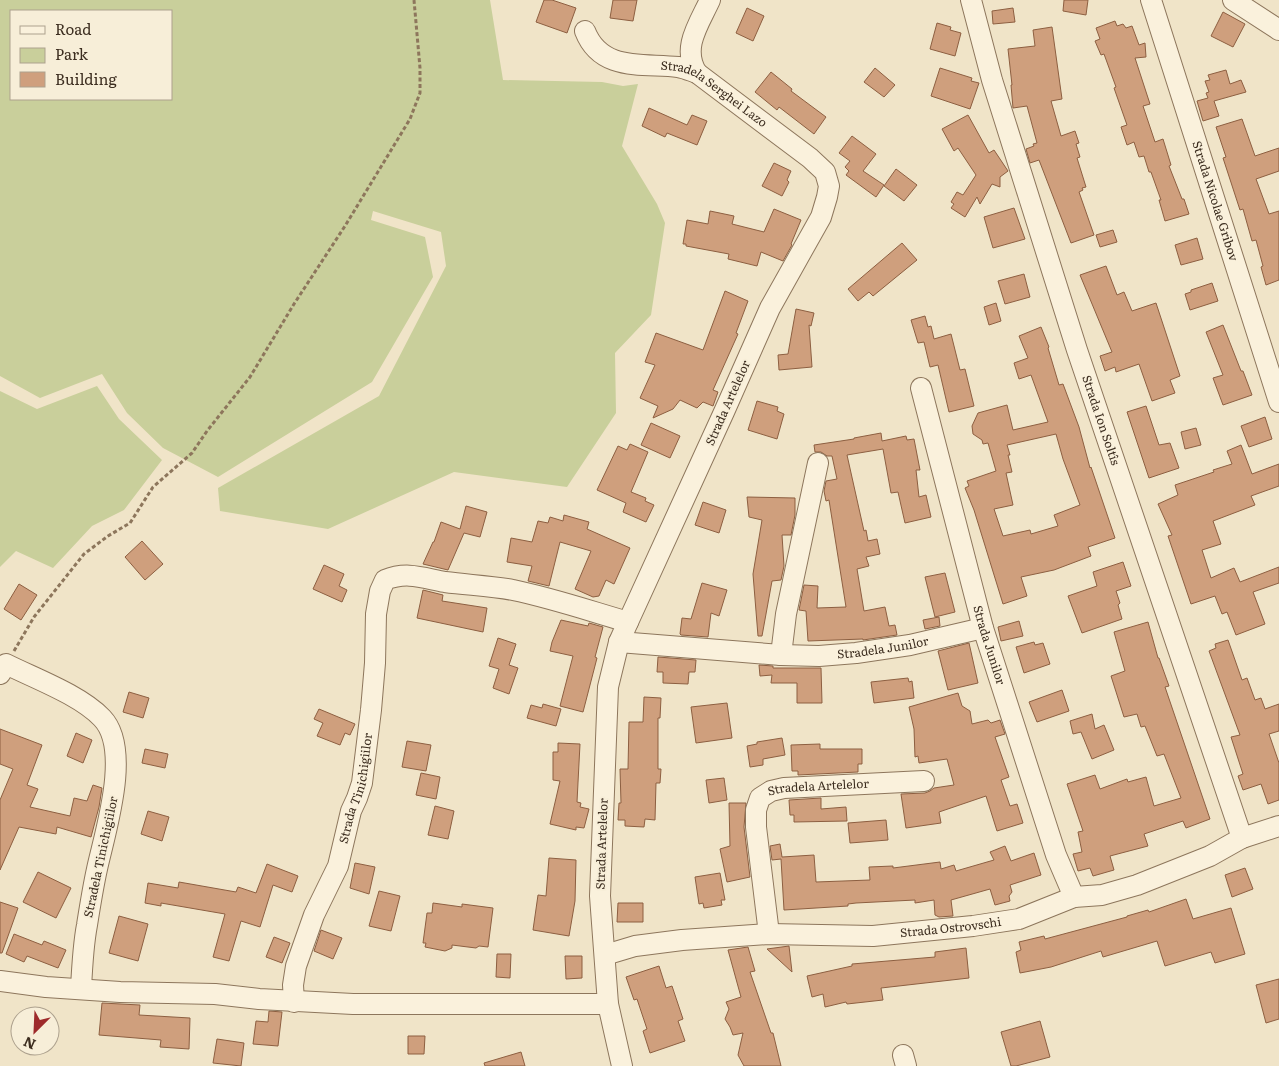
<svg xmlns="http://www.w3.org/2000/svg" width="1279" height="1066" font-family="Literata,serif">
<rect width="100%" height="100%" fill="#f0e4c8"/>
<path fill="#c9cf9b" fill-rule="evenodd" d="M0,0h490l13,80 99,2 21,4 15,-2 -16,62 35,58 8,19 -14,92 -36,38 1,60 -49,74 -113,-15 -126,57 -108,-18 -2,-23 161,-92 67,-130 -5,-34 -68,-21 -2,9 54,17 8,40 -61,105 -154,95 -55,-29 -36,-35 -25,-39 -62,24 -40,-22zM171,11v88h-160v-88z
M97,386l22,33 43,41 -38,50 -32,16 -39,42 -37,-17 -16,16v-176l37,18z"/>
<path fill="#cf9f7d" stroke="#8d5f41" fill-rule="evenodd" d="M544,0h8l24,8 -9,25 -31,-11z
M613,0h24l-4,21 -23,-3z
M1064,0h24l-2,15 -23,-4z
M747,8l17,8 -11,25 -17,-8z
M1013,8l2,14 -22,2 -1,-13z
M1223,12l22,12 -12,23 -22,-11z
M1115,21l2,5 6,-2 3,4 6,-2 7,19 6,-2 1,14 -11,1 15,46 -7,2 12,36 8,-3 8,26 -2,1 13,33h2l5,15 -24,7 -6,-21h2l-10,-28h-2l-5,-16 -5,1 -5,-15 -7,3 -6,-18 6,-2 -13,-37 2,-1 -12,-33 -3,1 -6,-14 5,-2 -4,-11z
M937,23l14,4 -1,3 11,3 -6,23 -25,-7z
M1052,27l10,72 -11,2 10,35 14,-5 4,12 -3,1 4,13 -3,1 9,29 -4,1 1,2 -4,2 15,43 -23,8 -32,-83 -9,3 -4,-14 8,-3 -1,-2 4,-1 -10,-37 -14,2 -2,-23h1l-4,-36 27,-3 -2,-16z
M875,68l20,17 -11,12 -20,-15z
M940,68l32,10 -1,3 8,2 -9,26 -39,-13z
M1226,70l4,14 11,-4 5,12 -32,9 5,15 -16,5 -6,-20 11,-3 -2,-5 3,-1 -4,-11 5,-1 -2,-5z
M771,72l21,17 -1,2 35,26 -12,17 -35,-27 -2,3 -22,-18z
M649,108l38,17 5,-10 15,6 -10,24 -30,-12 -2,4 -23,-11z
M968,115l21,38 5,-3 14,21 -8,6v10l-8,-3 -12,20 -3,-7 -12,20 -14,-9 3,-4 -3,-2 6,-10 6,3 13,-20 -18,-27 -4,3 -12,-22z
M1242,119l13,37 24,-8v23l-23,8 13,35 10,-3v69l-13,5 -5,-18 2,-1 -7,-26 -4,1 -9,-32 -3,1 -17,-52 3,-1 -10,-30z
M852,136l24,18 -13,17 21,14 -8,12 -30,-22 3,-4 -4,-4 5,-6 -11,-8z
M774,163l17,8 -4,9 2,2 -7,14 -20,-10z
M896,169l21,16 -13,16 -20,-15z
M1014,208l11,31 -32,9 -9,-31z
M774,209l27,11 -10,24 1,1 -9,16 -22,-9 -4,14 -29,-7 1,-5 -43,-8v-2h-3l4,-24 21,4 2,-13 24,5 -2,8 32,8z
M1113,230l4,12 -17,5 -4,-12z
M1197,238l6,21 -22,6 -6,-20z
M902,243l15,17 -44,36 -4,-4 -11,9 -10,-12z
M1106,266l11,29 7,-3 8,19 24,-8 24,73 -10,4 5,13 -23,8 -13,-37 -23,8 -1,-5 -10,4 -5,-15 12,-4 -32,-77z
M1024,274l6,23 -25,7 -7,-23z
M1212,283l6,18 -28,9 -5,-16 6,-2v-2z
M725,291l23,10 -12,32 2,1 -25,56 5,2 -5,14 -10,-4 -6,6 -17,-8 -7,9 -20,9 5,-12 -18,-8 15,-33 -10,-3 11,-29 47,17z
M996,303l5,18 -12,4 -5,-18z
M796,309l18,4 -3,13 -2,-1 3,42 -33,3 -1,-15 10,-1z
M925,316l3,11 3,-1 3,13 17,-5 9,36 5,-1 9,37 -25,6 -11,-47 -8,2 -6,-25 -6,1 -7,-23z
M1223,325l18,46h2l9,24 -29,10 -10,-27 10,-3 -17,-43z
M1041,327l8,20 -1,1 11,37 4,-1 16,43 11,41 1,-1 24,71 -27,9 3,9 -37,14 -33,7 6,19 -24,8 -29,-94 -9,-22 4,-2 -2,-5 29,-10 -8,-28 -5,1 -1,-4 -9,-6 -1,-8 6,-13 29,-8 6,25 35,-8 -17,-47 -12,4 -5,-16 14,-5 -9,-22zM1056,434l7,25 17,46 -26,10 4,11 -27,8 -1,-4 -27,6 -9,-27 19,-4 -7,-32 6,-1 -4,-17h2l-3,-10z
M757,401l21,6 -1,4 7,3 -7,25 -29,-9z
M1146,406l13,39 11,-2 9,25 -30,10 -22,-66z
M1265,417l7,22 -23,8 -8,-21z
M651,423l29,13 -10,22 -29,-13z
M1196,428l5,17 -16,4 -4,-17z
M881,433l1,8 24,-5 1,4 7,-1 6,31h-4l3,27 7,-2 5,22 -26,6 -7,-31 -7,1 -8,-44 -36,6 17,76 2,-1 2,11 9,-2 3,15 -14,3 3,9 -12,3 7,42 21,-4 4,19 6,-1 2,10 -34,5v-1l-55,2 -2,-30 -7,-1 5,-25 14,1 -1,22 29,-1 -17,-107 -3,1 -2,-10 2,-10 11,-2 -5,-23h-5l-6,-4h-6l-1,-7 40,-6v-1z
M630,444l18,8 -17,40 15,6 -1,3 9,4 -8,17 -23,-10 3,-9 -29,-13 21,-44 9,4z
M1241,445l11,29 27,-10v22l-28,10 4,9 -42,16 8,23 -19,6 9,28 23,-10 6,14 39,-15v16l-26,9 12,32 -29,11 -9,-23 -5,2 -7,-18 -24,8 -23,-68 4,-1 -14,-31 20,-9 -3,-10 39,-13 -1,-2 19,-6 -5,-13z
M747,497l48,1v17l-4,20h-9l2,31 -3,14 -9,1 -10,55h-4l-5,-62 9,-54 -13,-3z
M703,502l23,8 -7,23 -24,-8z
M466,506l21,6 -7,25 -16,-4 -16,37 -25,-6 10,-22h1l7,-20 19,7z
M564,515l25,7 -2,7 43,19 -16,36 -8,-4 -7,16 -6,1 -18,-8 16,-38 -31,-9 -11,44 -21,-5 4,-15 -25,-4 4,-24 21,4 6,-21 10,2 2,-6 13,4z
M142,541l21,23 -18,16 -20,-23z
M1123,562l8,24 -15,5 4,12 -2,2 4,14 -40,14 -14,-37 29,-10 -4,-14z
M324,565l20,9 -5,12 8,4 -5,12 -29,-13z
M945,573l10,39 -20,5 -10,-40z
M702,583l25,7 -8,26 -8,-3 -3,24 -27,-2 -1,-1 2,-16 9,1z
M19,584l18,11 -16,25 -17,-11z
M423,590l20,5 -1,6 45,7 -4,24 -66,-14z
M939,617l1,9 -15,3 -2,-9z
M561,620l27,6 1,-3 14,4 -8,30 2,1 -14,54 -23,-6 13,-50 -23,-5 2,-9z
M1019,621l4,15 -22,5 -3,-14z
M1148,622l10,36h1l10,28 -4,1 45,132 -24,9 -3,-7 -39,13 4,12 -38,10 4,14 -21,6 -3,-8 -12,3 -5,-17 9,-2 -4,-20 5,-1 -16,-47 28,-9 5,14 27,-10 1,3 18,-5 8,29 27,-8 -17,-44 -7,2 -12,-30 -4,1 -4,-13 -13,3 -13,-41 14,-5 -11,-39z
M498,638l18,6 -7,21 9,3 -9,26 -16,-6 6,-19 -10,-3z
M1228,640l14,40 5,-2 8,22 6,-2 4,11 14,-5v27l-10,3 10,29v37l-11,4 -7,-20 -18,6 -5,-14 5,-2 -12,-37 9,-2 -31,-84 7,-3 -1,-4z
M1034,642l1,3 8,-2 7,21 -26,9 -8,-26z
M969,643l9,40 -30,7 -10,-39z
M658,657l38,3 -1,12h-6l-1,12 -25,-1v-11h-6z
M759,665l14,1v2h48l1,35h-25v-20h-26l1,-8 -12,1z
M908,678l1,4 3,-1 2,17 -40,5 -3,-21z
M1062,690l7,21 -32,11 -8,-20z
M129,692l20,6 -6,20 -20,-6z
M958,693l4,13 8,5 2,13 16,-4 3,3 9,-3 5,14 -10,3 14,40 -8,3 9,26 7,-2 6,19 -26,8 -11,-35 -47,16 2,11 -35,5 -5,-34 24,-1 5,-2 4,-3 20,-3 -7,-26 -28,4 -1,-7 -3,1 -1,-28 -5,-22z
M644,697l17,1 -1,20h-2v51h3l-1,14h-4l-1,37 -10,-1 -1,8 -19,-1v-6h-7l1,-17h2l-1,-34h8l1,-47h14z
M727,703l5,35 -36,5 -5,-36z
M543,704l18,5 -5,17 -29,-8 4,-13 11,3z
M319,709l36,15 -5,11 -5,-2 -5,12 -23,-9 6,-13 -9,-4z
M1092,714l3,15 9,-4 10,25 -22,9 -11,-27 -8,2 -3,-13z
M0,729l42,16 -15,40 11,4 -8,18 40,9 4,-18 13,3 6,-16 9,3 -3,19 -8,30 -34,-10 -1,7 -37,-7 -19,43v-70l13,-31 -13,-5z
M76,733l16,7 -9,23 -16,-7z
M782,738l3,17 -22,4v6l-13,2 -3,-21 10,-2v-2z
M407,741l24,4 -5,26 -24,-4z
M558,743l22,1 -3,58 4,1 -1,4 9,2 -5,19 -8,-1v3l-26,-6 10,-43 -7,-1v-28h5z
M820,744v5h42v15h-4v8l-60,3v-4h-6l-1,-26z
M145,749l23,5 -3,14 -23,-5z
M421,773l19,4 -4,22 -20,-4z
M724,778l3,22 -18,3 -3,-23z
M821,798v11l25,-2 1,14 -53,1v-7h-4l-1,-15z
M729,803h17l-2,24 6,50 -23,5 -7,-33 10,-3z
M435,806l19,5 -6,28 -20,-4z
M148,811l21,6 -7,24 -21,-7z
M886,820l2,20 -38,3 -2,-20z
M780,844l2,13 32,-2 2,27 54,-2 -1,-13 24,-1v2l47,-6 1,7 13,-4 2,6 38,-11 -4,-8 15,-6 6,15 23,-8 7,22 -31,10 2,7 -3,4 1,5 -15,4 -5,-16 -39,11 2,16 -14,1 -4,-2 -1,-15 -19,3v-3l-59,3 -8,1v2l-64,4 -3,-51 -9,1 -2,-14z
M549,858l27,2 -1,41 -6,35 -36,-6 5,-35 8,1z
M355,863l20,4 -6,27 -19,-6z
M267,864l31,12 -6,16 -19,-7 -13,42 -19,-6 -12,40 -16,-4 12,-43 -64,-11v3l-16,-3 3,-20 30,5 1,-6 57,10 2,-5 18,6z
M1245,868l8,21 -21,8 -7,-22z
M38,872l33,16 -15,30 -33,-16z
M720,873l5,27h-4l1,5 -18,3 -1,-5 -4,1 -4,-27z
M379,891l21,5 -9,35 -22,-5z
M1186,899l7,20 38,-11 14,46 -30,9 -4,-11 -46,14 -8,-25 -54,16 -2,-6 -50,16 -31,6 -4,-21 5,-2 -2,-8 25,-6 1,3 82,-22v-1l21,-6 1,2z
M0,902l18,6 -16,45h-2z
M433,903l29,4v-3l31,4 -5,39 -9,-1 -3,2 -24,-3v3l-7,3 -20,-4 1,-4h-3l4,-30h5z
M618,903h25v19h-26z
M119,916l29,8 -10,37 -29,-8z
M321,930l21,8 -9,21 -19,-8z
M14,934l28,11 2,-4 22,9 -8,18 -31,-12 -3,6 -18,-8z
M274,937l16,6 -8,20 -16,-6z
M789,946l3,26 -25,-23z
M748,947l7,24 -5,1 21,61h2l8,33h-37l-6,-11 5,-22 -10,2 -3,-8 -5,-8 4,-10 -3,-7 15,-5 -13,-47z
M966,948l3,30 -88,10 2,12 -36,4 -1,-2 -21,5 -2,-13 -11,3 -5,-21 45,-10v-2l83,-7v-5z
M497,954h14l-1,24 -14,-1z
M565,956h17v22l-16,1z
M659,966l7,22 6,-2 11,33 -5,2 7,20 -35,12 -7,-22 4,-2 -10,-30 -3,1 -8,-23z
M1279,979v40l-13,4 -10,-38z
M102,1003l38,2 -1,10 51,3 -1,31 -29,-2 1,-7 -62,-5z
M269,1011l13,1 -4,34 -25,-2 3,-23 12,1z
M1040,1021l10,36 -34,9h-5l-10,-34z
M408,1036h17l-1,18h-16z
M217,1039l27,4 -3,23 -28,-3z
M521,1052l4,14h-40l-1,-3z"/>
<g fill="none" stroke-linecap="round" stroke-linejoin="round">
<defs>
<g id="street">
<path id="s1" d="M971,0l21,80 85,270 165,488"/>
<path id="s2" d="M1151,0l128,402"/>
<path d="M1233,0l46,30"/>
<path id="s3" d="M585,31c16,41 58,32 93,36 7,1 13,4 19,6l113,85 15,14 4,14 -2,11 -6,20 -51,91 -46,104 -96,210 -9,20 -11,45 -8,209 8,108 14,62"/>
<path d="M697,73c-16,-25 2,-49 13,-73"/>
<path id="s4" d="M921,388l62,240 73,227 18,42"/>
<path id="s5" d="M619,642l162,13 38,1 37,-3 54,-8 73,-17"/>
<path d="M781,655l5,-41 32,-151"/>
<path d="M0,674l6,-10c30,15 74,31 96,54 30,31 3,114 -5,151 -4,18 -7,37 -10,56 -4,21 -5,43 -6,64"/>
<path id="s6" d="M769,934l-13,-107v-17l4,-12 11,-7 13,-3 140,-7"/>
<path id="s7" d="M605,955l30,-9 47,-6 87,-6 104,2 100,-10 46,-7 55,-22 28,-2 35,-10 73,-29 32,-18 37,-12"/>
<path d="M0,981l46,6 74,5 95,2 44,5 94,5h255"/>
<path id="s8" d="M294,1002l-1,-17 3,-19 18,-51 24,-49 13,-55 6,-13 5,-15 9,-73 4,-47 1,-49 4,-23 5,-11c22,-9 38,-2 60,2 23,3 46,4 68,8 39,8 77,21 115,32"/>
<path d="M903,1055l3,11"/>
</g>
</defs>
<use href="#street" stroke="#8d765c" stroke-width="22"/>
<path stroke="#8d765c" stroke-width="3" stroke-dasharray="4 2.5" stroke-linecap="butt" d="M14,651l20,-34 50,-63 24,-18 22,-13 23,-36 39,-34 15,-22 43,-54 44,-73 51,-78 65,-107 10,-26v-25l-6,-68"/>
<use href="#street" stroke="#faf1dc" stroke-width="20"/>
</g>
<g text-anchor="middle" stroke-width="4" stroke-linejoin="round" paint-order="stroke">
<g font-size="12" fill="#3d2e20" stroke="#f7eed8">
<text dy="4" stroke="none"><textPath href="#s3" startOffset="151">Stradela Serghei Lazo</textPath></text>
<text dy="4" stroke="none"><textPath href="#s2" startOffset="211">Strada Nicolae Gribov</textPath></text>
<text transform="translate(728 403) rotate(-66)" y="4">Strada Artelelor</text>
<text dy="4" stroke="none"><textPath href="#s1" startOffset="440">Strada Ion Soltîs</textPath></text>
<text dy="4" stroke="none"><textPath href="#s4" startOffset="266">Strada Junilor</textPath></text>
<text dy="4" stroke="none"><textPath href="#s5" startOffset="265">Stradela Junilor</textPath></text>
<text dy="4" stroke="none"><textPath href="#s8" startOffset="225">Strada Tinichigiilor</textPath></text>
<text dy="4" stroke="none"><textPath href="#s6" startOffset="198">Stradela Artelelor</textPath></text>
<text transform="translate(602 844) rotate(-88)" y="4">Strada Artelelor</text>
<text transform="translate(101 857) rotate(-78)" y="4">Stradela Tinichigiilor</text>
<text dy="4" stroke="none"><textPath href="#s7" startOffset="348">Strada Ostrovschi</textPath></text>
</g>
</g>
<rect x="10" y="10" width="162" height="90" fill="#f7eed8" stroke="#ada18e"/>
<rect x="20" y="26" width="25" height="8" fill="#faf1dc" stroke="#ada18e"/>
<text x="55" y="35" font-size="15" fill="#3d2e20">Road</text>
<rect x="20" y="48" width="25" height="15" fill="#c9cf9b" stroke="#ada18e"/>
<text x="55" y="60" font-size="15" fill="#3d2e20">Park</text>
<rect x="20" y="72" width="25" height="15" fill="#cf9f7d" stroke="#ada18e"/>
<text x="55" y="85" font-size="15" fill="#3d2e20">Building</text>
<g transform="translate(35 1031) rotate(204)"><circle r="24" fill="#f7eed8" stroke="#ada18e"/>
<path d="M0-4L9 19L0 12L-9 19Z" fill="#9e2a2b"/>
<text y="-8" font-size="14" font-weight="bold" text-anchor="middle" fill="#3d2e20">N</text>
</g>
</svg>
